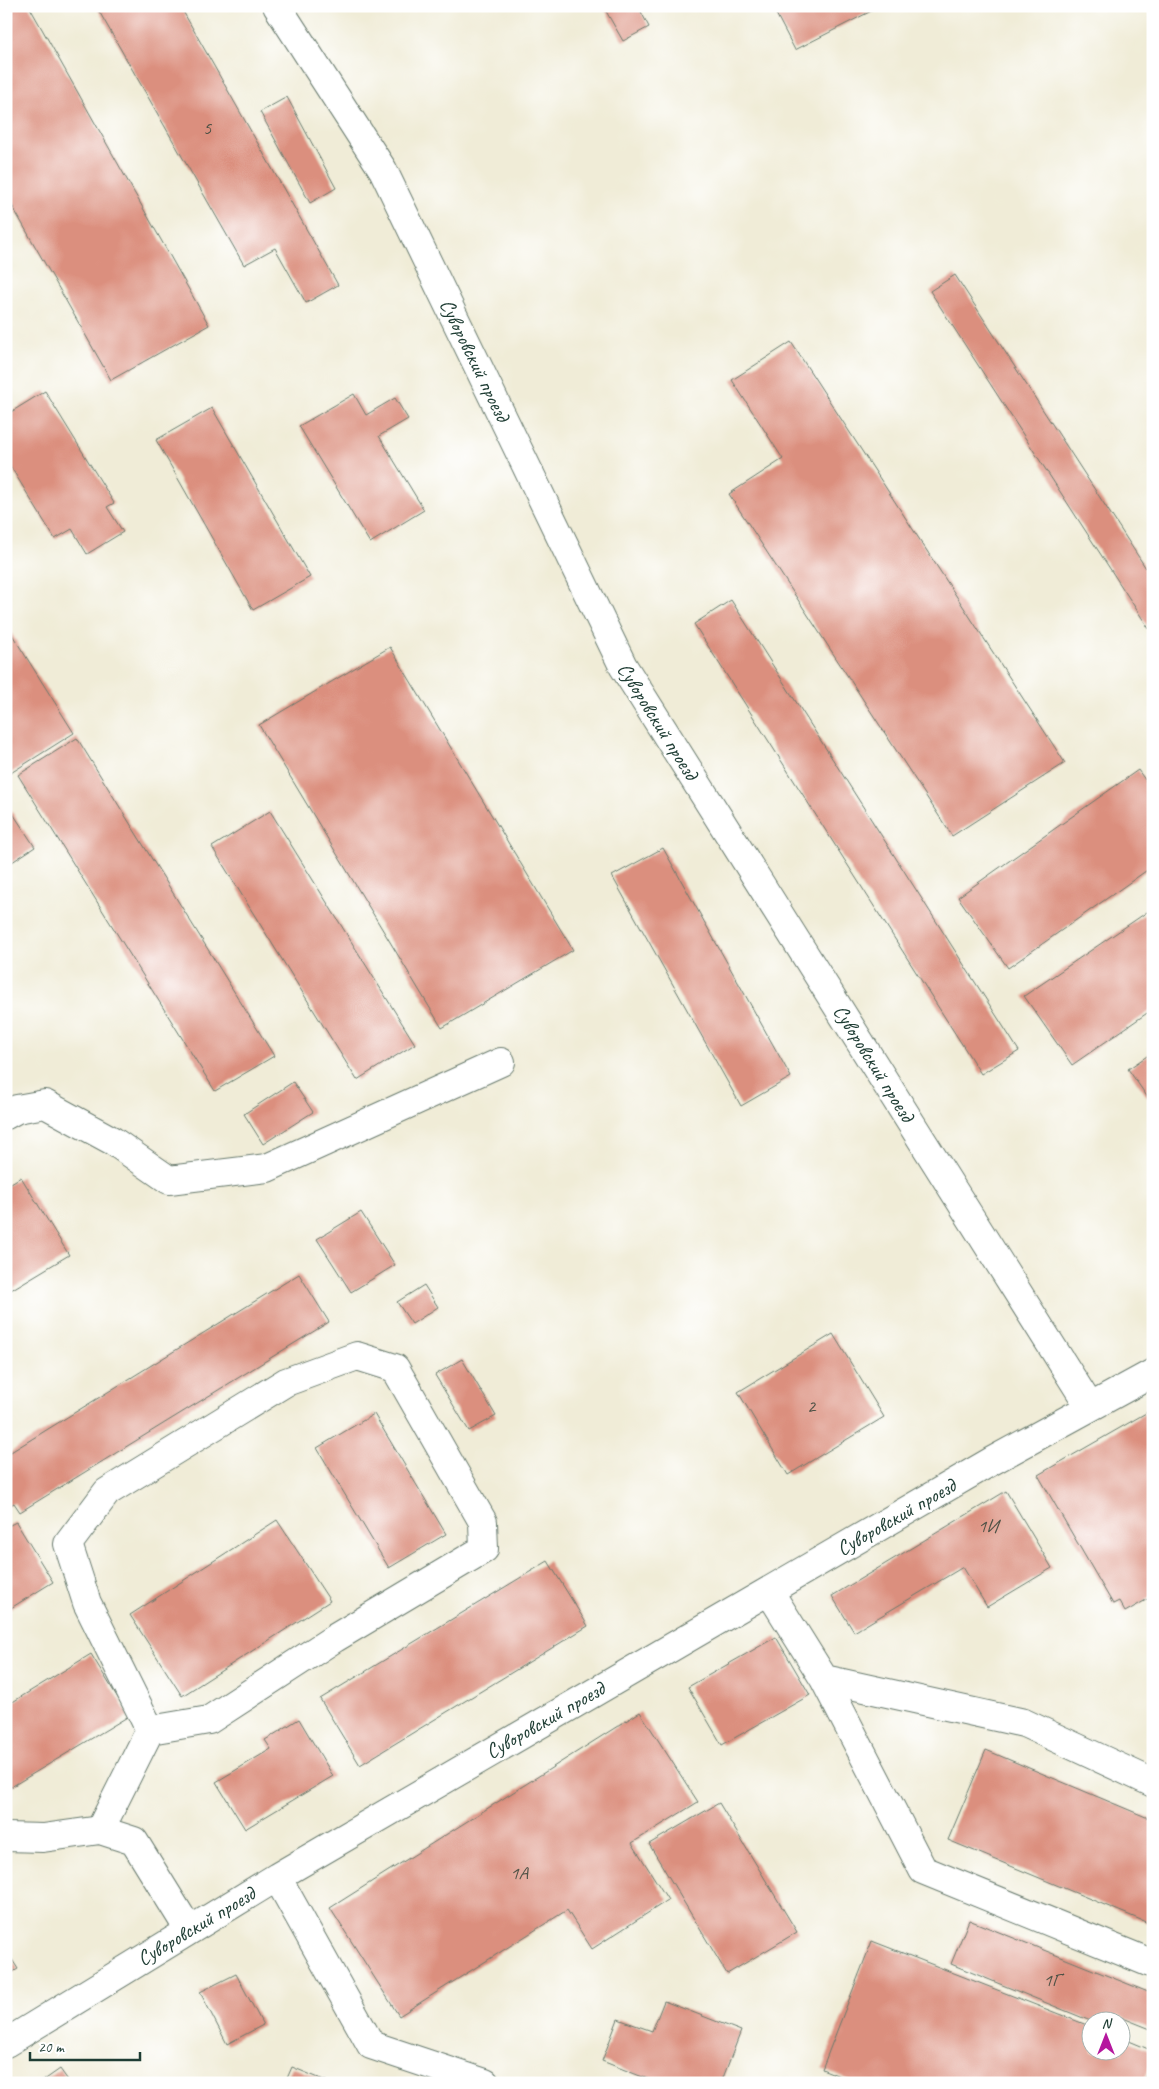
<svg xmlns="http://www.w3.org/2000/svg" width="1159" height="2089" font-family="Caveat,sans-serif">
<rect width="100%" height="100%" fill="#fff"/>
<filter id="ink" filterUnits="userSpaceOnUse"><feTurbulence type="fractalNoise" baseFrequency=".02" numOctaves="2"/><feDisplacementMap in="SourceGraphic" scale="10" xChannelSelector="R" yChannelSelector="G"/><feConvolveMatrix kernelMatrix="1 2 1 2 8 2 1 2 1" color-interpolation-filters="sRGB"/></filter>
<filter id="wash" filterUnits="userSpaceOnUse"><feTurbulence type="fractalNoise" baseFrequency=".0096" numOctaves="4" result="noise"/><feDisplacementMap in="SourceGraphic" scale="20" xChannelSelector="R" yChannelSelector="G"/><feGaussianBlur stdDeviation="1.12" result="paint"/><feColorMatrix in="noise" values="0 0 0 0 0 0 0 0 0 0 0 0 0 0 0 0 0 1.4 0 .05"/><feComposite in="paint" operator="in"/></filter>
<g filter="url(#wash)">
<rect width="100%" height="100%" fill="#f0ecd7"/>
<g id="blocks">
<path fill="#db8f7e" d="M6,6h23l180,319 -98,55 -105,-185z
M96,6h84l158,279 -32,18 -31,-55 -31,17z
M603,6h35l11,21 -26,14z
M772,6h109l-86,44z
M287,97l49,91 -26,15 -50,-91z
M955,275l198,304v56l-223,-344z
M791,342l274,421 -113,73 -223,-342 54,-35 -51,-79z
M45,391l69,112 -7,4 16,25 -36,22 -15,-25 -17,10 -49,-80v-44z
M354,394l12,21 29,-17 13,21 -29,17 45,74 -54,33 -71,-117z
M212,408l98,169 -57,33 -97,-170z
M731,600l288,451 -38,23 -287,-450z
M6,625l68,108 -68,43z
M390,647l183,303 -131,78 -183,-303z
M77,738l197,318 -59,35 -197,-316z
M1138,770l15,21v75l-145,102 -50,-71z
M6,803l29,44 -29,19z
M270,811l145,233 -58,36 -145,-233z
M663,848l128,229 -50,29 -129,-230z
M1153,908v101l-81,56 -48,-69z
M1153,1052v53l-25,-36z
M293,1082l20,30 -50,32 -19,-30z
M21,1177l48,78 -63,38v-107z
M361,1212l34,53 -44,27 -34,-53z
M299,1274l30,48 -309,190 -6,-9 -8,4v-52z
M424,1285l14,22 -26,17 -15,-22z
M833,1334l51,83 -96,58 -50,-83z
M462,1359l34,57 -27,15 -34,-56z
M1153,1409v187l-28,16 -6,-11 -6,3 -75,-129z
M374,1414l72,120 -57,34 -72,-120z
M1006,1491l46,77 -65,39 -24,-40 -109,65 -22,-36z
M277,1520l53,81 -148,95 -52,-81z
M16,1522l37,60 -47,29v-84z
M548,1561l40,65 -228,139 -40,-66z
M776,1637l34,58 -88,50 -34,-58z
M91,1654l38,62 -123,74v-84z
M640,1712l58,90 -66,41 36,57 -76,49 -25,-39 -168,106 -69,-108z
M299,1719l34,57 -88,53 -29,-47 55,-33 -6,-9z
M986,1750l167,70v105l-205,-85z
M719,1803l78,129 -70,42 -78,-130z
M969,1920l184,74v36l-35,-14 -2,6h-23l-142,-58z
M872,1941l220,86v25h30v-14l31,13v7l-10,25h-286l-35,-14z
M6,1950l12,19 -12,7z
M236,1974l27,51 -36,19 -27,-52z
M664,2001l77,30 -20,52h-63l-56,-22 16,-42 34,12z
M292,2067l39,16h-46z
M60,2069l10,14h-30z"/>
</g>
</g>
<g filter="url(#ink)">
<use href="#blocks" fill-opacity="0" stroke="#687a6d" stroke-width="1"/>
<g fill="none" stroke-linecap="round" stroke-linejoin="round">
<defs>
<path id="minor" d="M277,6l106,164 240,496 467,741
M6,1115l11,-6 28,-5 68,37 56,39 98,-12 234,-106
M769,1591l55,88 200,44 129,60
M824,1679l99,191 230,94
M100,1830l50,-100 -63,-127 -19,-59 39,-52 179,-110 71,-26 38,12 88,154 1,27 -149,89 -126,82 -59,10
M6,1837l37,1 57,-8 34,11 55,89
M277,1877l94,168 114,38
M6,2043l271,-166 715,-416 161,-88"/>
</defs>
<use href="#minor" stroke="#687a6d" stroke-width="30"/>
<use href="#minor" stroke="#fff" stroke-width="28"/>
</g>
</g>
<g text-anchor="middle" stroke-width="5" stroke-linejoin="round" paint-order="stroke">
<g font-size="19" fill="#4e5246">
<text x="207" y="134">5</text>
<text x="811" y="1412">2</text>
<text x="988" y="1532">1И</text>
<text x="519" y="1879">1А</text>
<text x="1052" y="1986">1Г</text>
</g>
<g font-size="21" fill="#1f3d34" stroke="#fff">
<text transform="translate(475 360) rotate(64)" y="7">Суворовский проезд</text>
<text transform="translate(658 721) rotate(58)" y="7">Суворовский проезд</text>
<text transform="translate(874 1063) rotate(58)" y="7">Суворовский проезд</text>
<text transform="translate(896 1517) rotate(-30)" y="7">Суворовский проезд</text>
<text transform="translate(545 1720) rotate(-30)" y="7">Суворовский проезд</text>
<text transform="translate(196 1926) rotate(-31)" y="7">Суворовский проезд</text>
</g>
</g>
<rect width="1159" height="2089" fill="none" stroke="#fff" stroke-width="25"/>
<g transform="translate(1106 2036)"><circle r="24" fill="#ffffff" stroke="#a5b1ae"/>
<path d="M0-4L9 19L0 12L-9 19Z" fill="#b5179e"/>
<text y="-8" font-size="14" font-weight="bold" text-anchor="middle" fill="#1f3d34">N</text>
</g>
<path d="M30 2052v8h110v-8" fill="none" stroke="#1f3d34" stroke-width="2.5"/>
<text x="38" y="2052" font-size="15" fill="#1f3d34" stroke="#ffffff" stroke-width="4" paint-order="stroke">20 m</text>
</svg>
